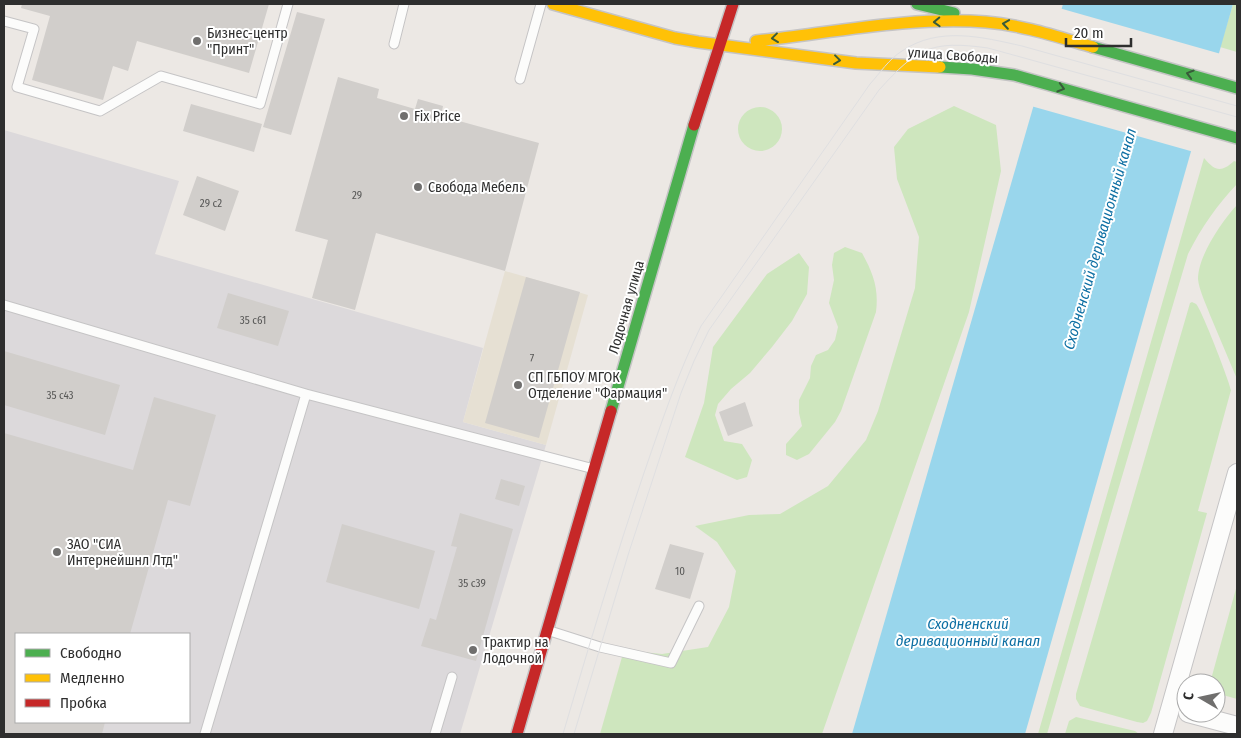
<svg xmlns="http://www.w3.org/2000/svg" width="1241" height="738" font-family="'Fira Sans Condensed',sans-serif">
<rect width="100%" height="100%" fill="#ece8e4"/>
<path fill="#dcd9db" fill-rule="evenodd" d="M4,130l175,51 -24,73 328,94 -20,74 83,23 -86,289h-456zM16,634h173v88h-173z"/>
<path fill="#e6e0d3" d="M505,271l83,24 -42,150 -83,-23z"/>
<path fill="#cee6be" d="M1233,4h4v48l-17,-5z
M954,106l42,19 5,46 -32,141 -147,422h-222l24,-84 38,4 46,-7 21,-40 7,-36 -19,-29 -22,-16 54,-11 31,-1 48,-28 38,-46 12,-29 37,-123 4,-51 -22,-58 -3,-32 14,-18z
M738 129a22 22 0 1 1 44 0a22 22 0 1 1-44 0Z
M1204,158c11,13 17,15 30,3l3,1v22c-20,21 -36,44 -49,70l-80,270 -61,210h-9z
M1237,205v174c-9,-21 -18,-43 -27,-64 -4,-11 -11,-25 -12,-36 0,-23 24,-58 39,-74z
M845,247l17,6c11,20 17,35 14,59l-35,99 -6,11 -26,32 -12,6 -11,-5v-11l16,-18 -3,-13v-13l11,-22 1,-12 5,-11 12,-5 7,-10 3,-13 -9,-24 5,-23 -2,-15 2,-12z
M799,253l10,14 -2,27 -15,27 -20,26 -22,26 -19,16 -13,15 -3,11 9,26 18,3 10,16 -5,17 -10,3 -52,-23 19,-54 9,-56 54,-73z
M1192,302c1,1 3,1 4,2 5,4 33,76 35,86l-33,121 9,2 -56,200 -4,8 -4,2 -6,-1 -57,-16 -4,-7v-5l112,-384 2,-7z
M1237,585v114l-21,-6v-10h-6z
M1076,717l59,14 4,3h-74l4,-13z"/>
<path fill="#99d6ec" d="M1063,4h170l-208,730h-173z"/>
<path fill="#ece8e4" d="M1059,8l162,46 -27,98 -163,-46z"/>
<path fill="#d1cecb" d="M22,4h247l-20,69 -112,-32 -9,30 -15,-5 -10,34 -71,-20 18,-64 -29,-8z
M297,12l28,7 -34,116 -28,-8z
M338,77l41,12 -2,9 38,11 3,-10 25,7 -2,10 98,27 -34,128 -129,-38 -21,77 -43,-12 16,-58 -33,-9z
M191,104l71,20 -8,28 -71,-21z
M197,176l42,15 -14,40 -42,-16z
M526,277l54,15 -41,146 -54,-15z
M228,293l61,18 -11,35 -61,-18z
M4,351l116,34 -15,50 -101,-30z
M154,397l62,18 -26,91 -22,-6 -38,134h-114v88h89l-3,12h-98v-301l129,37z
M745,402l8,24 -25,10 -9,-24z
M501,479l24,7 -6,20 -24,-7z
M460,513l53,16 -37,132 -55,-15 9,-28 6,2 21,-73 -6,-1z
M342,524l93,27 -16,58 -93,-27z
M670,544l34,9 -14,46 -35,-10z"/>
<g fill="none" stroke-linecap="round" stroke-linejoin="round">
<defs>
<path id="lane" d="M4,21l30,8 -17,58 83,24 61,-35 99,28 28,-100
M394,44l10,-40
M520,79l21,-75
M4,305l302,89 288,75
M550,631l50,16 71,16 28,-57
M205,734l101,-340
M435,734l17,-57"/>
<path id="street" d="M1188,713l49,13
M1163,734l74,-261"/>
<path id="fast" d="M917,4l37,9
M1093,47l144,41
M940,67l32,2 42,6 223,63
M611,411l83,-286"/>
<path id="slow" d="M553,4l122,34 23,4 158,21 84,4
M756,41c74,-8 156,-25 230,-19 37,3 72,15 107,25"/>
<path id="jam" d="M694,125l39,-121
M517,734l94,-323"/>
</defs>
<use href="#lane" stroke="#c5c4c5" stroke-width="11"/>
<use href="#street" stroke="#c5c4c5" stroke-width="20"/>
<use href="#fast" stroke="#c5c4c5" stroke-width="14"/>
<use href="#slow" stroke="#c5c4c5" stroke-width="14"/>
<use href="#jam" stroke="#c5c4c5" stroke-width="14"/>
<use href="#lane" stroke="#fcfcfb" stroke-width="9"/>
<use href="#street" stroke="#fcfcfb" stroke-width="18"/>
<use href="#fast" stroke="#4caf50" stroke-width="11"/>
<use href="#slow" stroke="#ffc107" stroke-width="11"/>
<use href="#jam" stroke="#c62828" stroke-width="11"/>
<path stroke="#dfdfe1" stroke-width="1" d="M563,734c26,-88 52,-176 82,-264 17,-49 33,-97 56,-144l169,-242c10,-11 19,-25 32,-33 37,-25 80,-14 120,-5l215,60
M574,734l55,-182 52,-159 13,-32 15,-31 170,-240c38,-42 52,-50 109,-42l249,69"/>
</g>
<defs><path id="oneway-chevron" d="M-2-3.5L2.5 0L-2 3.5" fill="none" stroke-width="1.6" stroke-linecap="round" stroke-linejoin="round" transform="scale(1.25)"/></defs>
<g stroke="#385b3a">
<use href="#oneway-chevron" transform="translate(937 22) rotate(178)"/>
<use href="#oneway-chevron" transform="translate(1006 24) rotate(-172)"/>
<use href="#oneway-chevron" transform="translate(775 38) rotate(173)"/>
<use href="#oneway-chevron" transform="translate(837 60) rotate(7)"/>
<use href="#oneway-chevron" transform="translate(1190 74) rotate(-164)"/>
<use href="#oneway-chevron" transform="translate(1061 88) rotate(16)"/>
</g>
<g fill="#706f6e" stroke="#fff" stroke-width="2">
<circle cx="197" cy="41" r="5"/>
<circle cx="404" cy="116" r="5"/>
<circle cx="418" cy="187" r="5"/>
<circle cx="518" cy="385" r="5"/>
<circle cx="57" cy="552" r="5"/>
<circle cx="473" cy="650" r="5"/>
</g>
<g text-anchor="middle" stroke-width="4" stroke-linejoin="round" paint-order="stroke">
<g font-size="11" fill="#585857">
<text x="357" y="199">29</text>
<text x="211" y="207">29 с2</text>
<text x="253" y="324">35 с61</text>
<text x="532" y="362">7</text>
<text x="60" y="399">35 с43</text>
<text x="680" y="575">10</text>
<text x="472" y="587">35 с39</text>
</g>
<g font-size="14" fill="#2e2e2e" stroke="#fff" text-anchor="start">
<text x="207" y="38">Бизнес-центр<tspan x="207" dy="16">"Принт"</tspan></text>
<text x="414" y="121">Fix Price</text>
<text x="428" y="192">Свобода Мебель</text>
<text x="528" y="382">СП ГБПОУ МГОК<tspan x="528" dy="16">Отделение "Фармация"</tspan></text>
<text x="67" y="549">ЗАО "СИА<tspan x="67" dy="16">Интернейшнл Лтд"</tspan></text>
<text x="483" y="647">Трактир на<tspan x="483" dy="16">Лодочной</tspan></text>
</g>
<g font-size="14" fill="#2e2e2e" stroke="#fff">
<text transform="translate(953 55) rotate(4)" y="5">улица Свободы</text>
<text transform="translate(626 307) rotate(-74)" y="5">Лодочная улица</text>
</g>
<g font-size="15" font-style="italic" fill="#0d6fa3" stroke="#fff">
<text transform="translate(1100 239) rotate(-74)" y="5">Сходненский деривационный канал</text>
<text x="968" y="629">Сходненский<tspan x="968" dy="17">деривационный канал</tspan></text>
</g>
</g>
<rect width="1241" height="738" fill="none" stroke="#2e2e2e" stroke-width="10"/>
<rect x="15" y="633" width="175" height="90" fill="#ffffff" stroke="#ababab"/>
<rect x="25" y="649" width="25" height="8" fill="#4caf50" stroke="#ababab"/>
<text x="60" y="658" font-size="15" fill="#2e2e2e">Свободно</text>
<rect x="25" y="674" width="25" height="8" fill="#ffc107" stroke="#ababab"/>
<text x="60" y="683" font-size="15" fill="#2e2e2e">Медленно</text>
<rect x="25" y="699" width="25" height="8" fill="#c62828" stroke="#ababab"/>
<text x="60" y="708" font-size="15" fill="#2e2e2e">Пробка</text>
<g transform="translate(1201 698) rotate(279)"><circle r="24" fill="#ffffff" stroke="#ababab"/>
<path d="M0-4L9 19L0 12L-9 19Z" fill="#706f6e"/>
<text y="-8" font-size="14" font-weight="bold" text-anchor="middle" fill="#2e2e2e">С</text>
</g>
<path d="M1066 38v8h65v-8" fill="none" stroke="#2e2e2e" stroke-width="2.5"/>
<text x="1074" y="38" font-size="15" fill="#2e2e2e" stroke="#ffffff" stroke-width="4" paint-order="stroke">20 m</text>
</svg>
